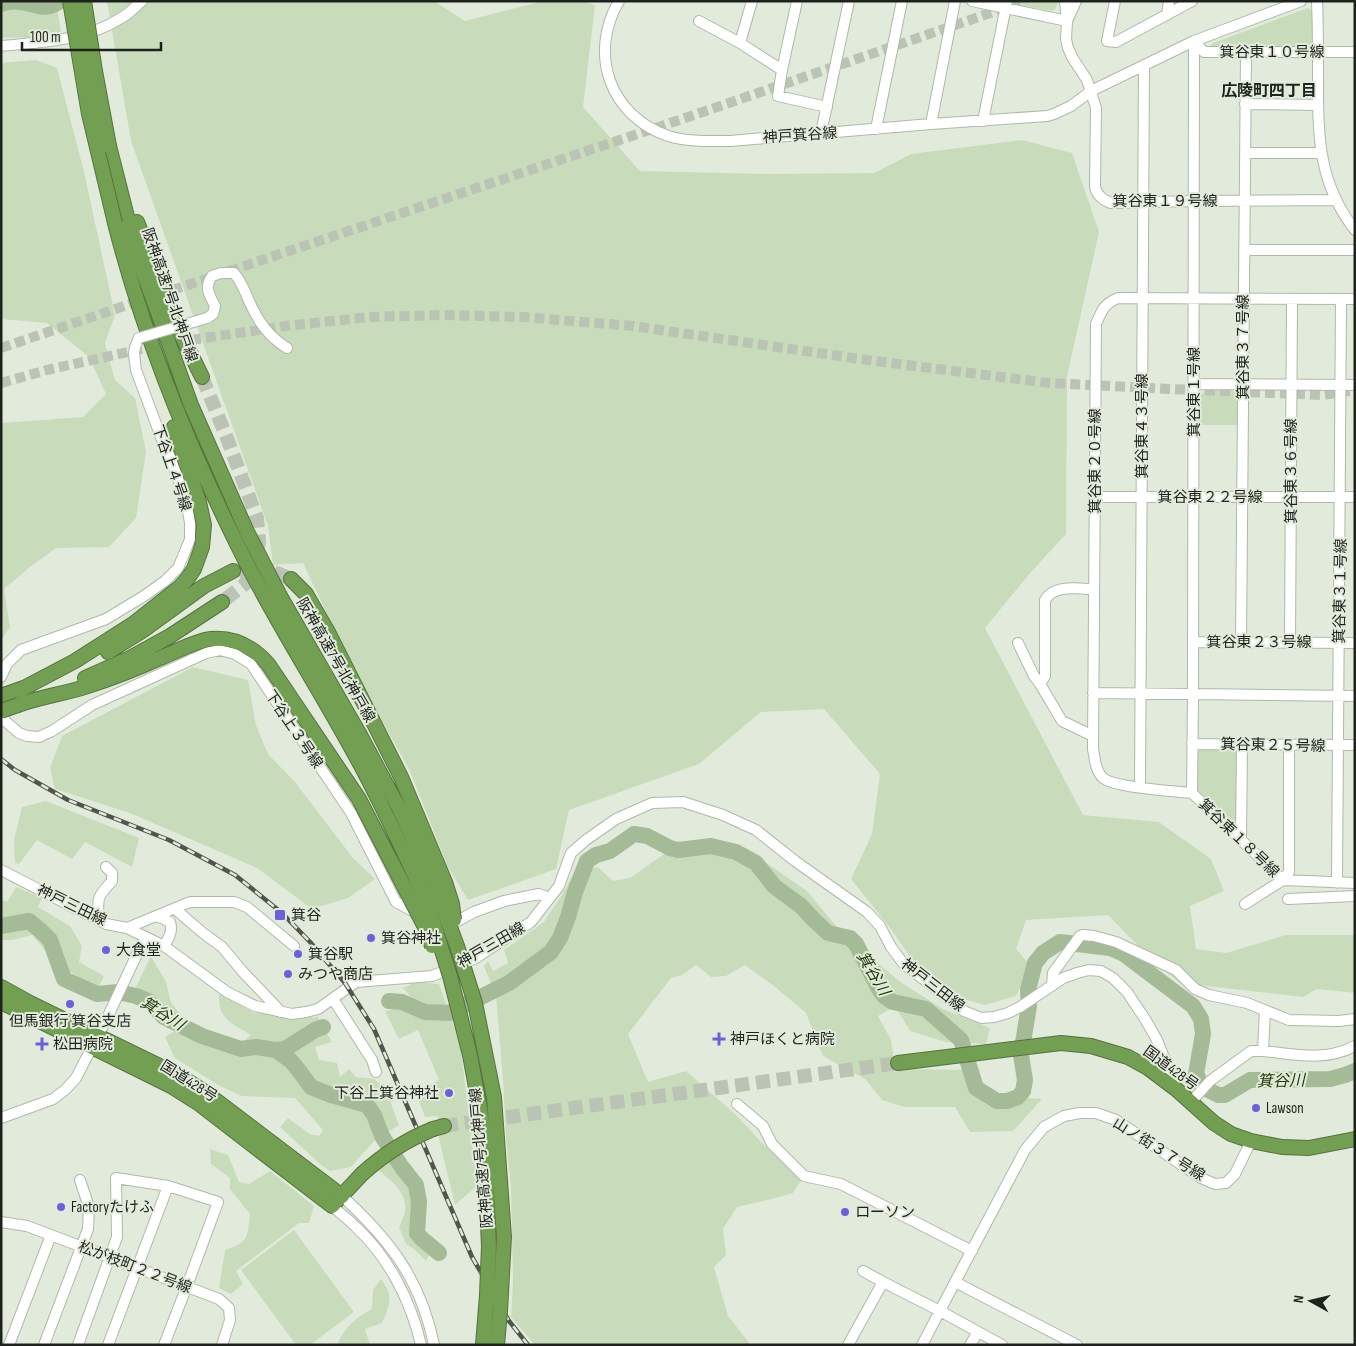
<svg xmlns="http://www.w3.org/2000/svg" width="1356" height="1346" font-family="'Sofia Sans Condensed','Noto Sans JP',sans-serif">
<rect width="100%" height="100%" fill="#e2ebdb"/>
<path fill="#c8dcbc" d="M1,1h55l5,31 -24,5 -36,1z
M107,1h327l31,20 78,-20h38l14,4 -12,102 57,64 128,3 106,-1 37,-19 111,-14 50,13 27,79 -32,144 -1,158 -35,38 -46,56 98,187 76,7 52,37 13,32 -34,15 6,43 30,4 60,-18h69v58l-38,-4 -14,8 -123,-14 -25,-20 -47,-48 -82,5 -10,29 15,17 -15,30 -31,9 -51,-14 -43,-62 -40,-50 21,-45 8,-60 -56,-65 -63,3 -62,52 -130,46 -13,59 -88,31 -20,-33 -38,-96 -58,-104 -49,-104 -30,2 -5,-39 -137,-385z
M1014,1h44l-2,8 -5,2 -35,-7z
M1308,8l6,4v34l-5,3 -101,-1 5,-5z
M36,60l21,8 27,104 31,143 -10,28 10,37 20,18 11,54 -10,66 -27,29 -53,1 -26,19 -26,22 6,38 -9,13v-149l2,-1 -2,-1v-66l82,-6 23,-23 -17,-37 -42,-34 -46,-4v-256z
M1237,388l4,5v32h-41v-28l6,-8z
M193,667l55,13 8,45 12,29 27,28 58,76 22,21 -27,19 -36,11 -55,-41 -127,-55 -75,-24 -5,-21 12,-32z
M1201,748h34l4,6 -1,72h-4l-37,-37 -1,-35z
M46,801l93,37 -7,29 -47,-25 -13,17 -35,-19 -18,24 -4,-1 -1,-23 8,-33z
M707,851l52,7 48,33 34,41 58,49 44,28 47,19 -4,16 -40,-2 -36,-11 -15,-25 -17,10 13,24 4,29 79,1 5,25 63,4 -29,32 -43,1 -15,-25h-50l-23,-7 -17,-21 -42,-23 -17,-43 -31,-26 -30,-22 -19,11 -15,1 -15,-12 -14,10 -11,3 -43,56 20,48 38,-11 49,43 30,32 37,33 -9,14 -21,6 -35,8 -14,22 3,26 -12,12 14,49 23,29h-216l-24,-28 2,-35 -2,-95 -5,-49 -3,-59 -7,-83 -12,-30 4,-5 5,10 15,-8 -4,-13 40,-28 19,-29 15,-28 21,3 14,13 17,-3 34,-24z
M16,887l26,11 -4,9 32,19 12,20 -3,16 25,14 -6,13 -29,-18 -13,2 -9,-21 -15,-17 -20,5h-11v-41l6,3z
M151,956l15,26 5,21 18,21 13,19 27,9 22,-17c-19,-12 -33,-15 -32,-41l35,19 33,3 31,1 14,25 -17,5 4,13 18,3 3,14 9,-8 7,8 18,2 12,11 13,35 -24,15 -24,27 -21,4 -9,-6 -41,-38 8,-9 22,16 9,2 4,-6 -28,-32 -53,-2 -24,-11 -43,-27 -10,-21 13,-8 -8,-13 -24,-22 -12,-3z
M416,982l23,2 21,58 17,144 -22,19 -16,-66 -1,-23 -13,1 -9,-24 23,-13 -21,-50 -19,9 -14,-28 32,-7 -14,-16z
M210,1149l18,6 11,27 10,2 21,-13 44,35 -5,17h-10l-63,48 7,13 -12,10 -12,-6 6,-38c24,-8 22,-12 25,-36l-20,-25v-11l-19,-14z
M392,1158l20,28 5,16 -3,30 16,21 -4,8 -12,-12 -8,-5 -7,-17c2,-5 5,-10 6,-15 3,-19 -14,-32 -27,-42z
M294,1230l60,82 -44,33h-14l-55,-75z
M381,1279c13,17 9,25 1,44l-17,6 5,16h-33c7,-17 19,-28 35,-36l1,-19z"/>
<g fill="none" stroke-linecap="round" stroke-linejoin="round">
<path stroke="#a5bb97" stroke-width="16" d="M1,4c6,-2 14,-3 20,-2 15,2 26,10 39,-1
M1,926l28,-5 12,10 9,9 14,39 33,15 21,-2 18,4 12,5 16,16 38,19 39,13 15,-2 20,3 9,-1 30,-19 8,-3
M389,1001l13,1 23,10 24,1 60,-30 42,-31 9,-14 8,-21 7,-25 12,-31 9,-6 14,-4 24,-17 13,2 23,12 8,2 33,-4 25,6 20,11 18,23 27,20 13,14 14,13 22,5 6,6 23,45 5,7 9,6 33,7 35,31 15,48 21,13h10l11,-4 5,-6 2,-11 -4,-25 8,-49 -1,-16 7,-27 8,-10 17,-11 50,6 14,6 69,52 8,13 2,15 -7,40 7,13 15,8h7l25,-15 80,-1 15,-4 10,-4
M276,1050l15,11 9,11 11,15 20,8 36,10 7,10 8,21 19,30 15,19 3,17 -2,31 4,5 18,15"/>
<path stroke="#bbc3b5" stroke-width="10" stroke-dasharray="10 5" stroke-linecap="butt" d="M158,295l536,-180 331,-114
M1,348l141,-48
M1,383l46,-13 117,-26 122,-18 83,-9 75,-2 78,2 111,9 234,34 182,23 121,6 153,6 32,-5"/>
<path stroke="#bbc3b5" stroke-width="14" stroke-dasharray="14 7" stroke-linecap="butt" d="M202,377l23,56 32,85 2,24 -4,21 -10,21 -23,18
M233,571c24,-6 36,-2 58,8
M444,1126l454,-63"/>
<defs>
<path id="minor" d="M619,1c-31,53 -9,115 49,135 20,6 41,5 62,5l201,-17 116,-8 7,-2 17,-8 20,-15 103,-50 107,-40
M797,1l-15,69 -4,26 49,11
M972,1l95,20
M1065,1l2,20 -1,18 2,9 4,9 15,23 9,28 -1,79c2,8 7,13 16,16l83,-2 141,-1
M1115,1l-8,40 9,1 76,-41
M1317,1c1,23 1,46 1,69 0,59 -2,111 37,160
M1167,15l2,-14
M699,21l41,22 42,27
M1067,21l9,-20
M1194,41l-1,653 162,2
M1194,41l10,11h151
M740,43l12,-42
M1,46c41,-4 84,-5 120,-28 8,-4 14,-11 21,-17
M1245,104l73,1
M983,121l24,-120
M931,124l24,-123
M876,129l26,-128
M821,133l28,-132
M1245,153h76
M1244,250h111
M207,318l6,-4 2,-8c-6,-12 -11,-18 -3,-30l9,-3h13c7,8 11,18 15,28 9,20 19,35 38,47
M1194,384l161,1
M1095,497h260
M1193,642l162,1
M1241,642l5,-590
M1290,642l2,-343
M1018,643l16,33 6,8
M1,677l6,-13 14,-14 85,-31 38,-23 21,-15 13,-13 6,-14 6,-15v-16l-4,-23 -16,-43 -8,-17 -26,-70 -2,-16 1,-7 4,-9
M1093,693l100,1 -1,99 91,87 72,3
M1,706l4,15 14,12 8,3 12,1 13,-6 40,-26 114,-52 14,-3 15,4 16,10 100,149 45,89 24,13
M1093,736l-31,-15 -22,-37 5,-8v-76c9,-16 33,-11 49,-11
M1192,744l163,1
M1140,787l4,-722
M1192,793c-18,-2 -77,-5 -89,-15 -8,-8 -8,-19 -10,-29l3,-425c6,-14 8,-20 22,-26l237,1
M1241,840l1,-96
M1,870l105,54 21,4 37,18 63,46 28,14 37,8 14,-2 12,-3 38,-27 76,-6 42,-17 57,-37 28,-36 12,-33 15,-13 30,-21 36,-16 31,-1 40,13 33,15 39,31 72,51 13,14 11,21 12,16 61,48 17,7 13,-1 14,-4 12,-6 43,-29 14,-5 12,-3 12,1 12,7 14,14 18,27 12,21 19,48
M1337,883l4,-583
M1288,899l67,-3
M1245,904l38,-24 6,-8v-127
M175,909l28,24 19,14 21,25 38,40
M156,916l8,3 6,3c3,9 -1,16 -6,24
M99,920c-2,-22 -2,-23 13,-39v-8l-6,-6
M450,925l24,-13 30,-11 35,-7 10,4
M127,928l63,-26h44l13,5 47,39
M1052,986l1,-13 27,-37 3,-1 11,1 22,6 60,28 19,19 14,6 38,8 42,17 50,1 16,-2
M333,999l39,61 4,12
M1263,1051c32,3 62,11 92,-5
M1191,1102l19,-21 41,-30h12l2,-41
M737,1104l26,22 9,18 32,32 37,8 131,67
M1,1118l52,-19 12,-9 11,-12 32,-62 37,-79
M342,1196c48,44 79,84 92,149
M332,1206c8,7 17,14 24,21 33,31 55,74 65,118
M1,1222l26,4 192,73 10,9 1,12 -8,25
M863,1271l20,11
M9,1345l42,-110
M44,1345l44,-116 1,-22 -9,-27
M78,1345l39,-108 -1,-59 52,8
M108,1345l60,-159 50,16 -31,84 -23,59
M848,1345l35,-63 57,29 62,34
M922,1345l33,-63
M970,1345l8,-13
M1077,1345l-122,-63 70,-132 19,-23 20,-11 16,-3h16l20,7 85,58 14,6 11,-1 9,-9 16,-33"/>
<path id="highway" d="M109,146l27,106 55,153 56,127 33,64 80,139 40,75 35,77
M137,222l44,112 21,43
M115,223c29,115 74,225 127,331 35,70 79,137 116,206 23,42 43,86 63,129
M291,579l15,15 23,40 72,143 44,105
M108,652l34,-21 62,-45 29,-15
M85,678l45,-20 40,-22 52,-34
M20,690l55,-29 58,-37 47,-37 8,-9 6,-9 8,-22 2,-22 -5,-23 -25,-75
M1,696l28,-10
M18,705c22,-8 45,-11 67,-18 25,-8 51,-18 75,-29 16,-6 34,-17 51,-19 23,-2 42,8 57,25l91,135 50,97
M1,987l29,16 148,72 27,17 137,104
M1,1002l170,84 27,17 134,103 30,-32
M898,1063l163,-20 30,3 37,11 20,11 28,21 38,34 17,11 20,7 31,6 27,1 46,-9
M433,1129l11,-3"/>
</defs>
<use href="#minor" stroke="#afb8a9" stroke-width="12"/>
<use href="#highway" stroke="#55733f" stroke-width="16"/>
<use href="#minor" stroke="#fff" stroke-width="10"/>
<use href="#highway" stroke="#739f52" stroke-width="14"/>
<defs>
<path id="rail" d="M1,759l14,11 53,30 101,40 66,35 47,38 29,30 34,40 29,46 98,228 37,64 19,24"/>
</defs>
<use href="#rail" stroke="#50554d" stroke-width="4.5"/>
<use href="#rail" stroke="#e2ebdb" stroke-width="2.5" stroke-dasharray="8" stroke-linecap="butt"/>
<defs>
<path id="minor-bridge" d="M139,338l68,-20"/>
<path id="highway-bridge" d="M70,1l19,113 26,109
M84,1l11,70 14,75
M1,711l17,-6
M445,882l7,22 2,16
M435,887l22,59 18,57 19,94 10,140 -4,74 -3,34
M421,889l13,36 16,51 20,79 10,54 4,32 5,105 -2,49 -4,50
M409,896l17,33 6,17
M362,1174c22,-20 44,-34 71,-45"/>
</defs>
<use href="#minor-bridge" stroke="#afb8a9" stroke-width="12" stroke-linecap="butt"/>
<use href="#highway-bridge" stroke="#55733f" stroke-width="16" stroke-linecap="butt"/>
<use href="#minor-bridge" stroke="#fff" stroke-width="10"/>
<use href="#highway-bridge" stroke="#739f52" stroke-width="14"/>
</g>
<g fill="#6b60da" stroke="#e2ebdb" stroke-width="2">
<rect x="274" y="909" width="12" height="12" rx="2.5"/>
<circle cx="371" cy="938" r="5"/>
<circle cx="106" cy="950" r="5"/>
<circle cx="298" cy="954" r="5"/>
<circle cx="288" cy="974" r="5"/>
<circle cx="70" cy="1004" r="5"/>
<path d="M716.5 1031.5h5v5h5v5h-5v5h-5v-5h-5v-5h5z"/>
<path d="M39.5 1036.5h5v5h5v5h-5v5h-5v-5h-5v-5h5z"/>
<circle cx="449" cy="1093" r="5"/>
<circle cx="1256" cy="1108" r="5"/>
<circle cx="61" cy="1207" r="5"/>
<circle cx="845" cy="1212" r="5"/>
</g>
<g text-anchor="middle" stroke-width="4" stroke-linejoin="round" paint-order="stroke">
<g font-size="15" fill="#1e221c" stroke="#e2ebdb">
<text x="1272" y="57">箕谷東１０号線</text>
<text transform="translate(800 135) rotate(-4)" y="5">神戸箕谷線</text>
<text x="1165" y="206">箕谷東１９号線</text>
<text transform="translate(170 295) rotate(71)" y="5">阪神高速7号北神戸線</text>
<text transform="translate(1243 347) rotate(-90)" y="5">箕谷東３７号線</text>
<text transform="translate(1194 392) rotate(-90)" y="5">箕谷東１号線</text>
<text transform="translate(1142 426) rotate(-90)" y="5">箕谷東４３号線</text>
<text transform="translate(1095 461) rotate(-90)" y="5">箕谷東２０号線</text>
<text transform="translate(172 468) rotate(71)" y="5">下谷上４号線</text>
<text transform="translate(1291 471) rotate(-90)" y="5">箕谷東３６号線</text>
<text x="1210" y="502">箕谷東２２号線</text>
<text transform="translate(1340 591) rotate(-89)" y="5">箕谷東３１号線</text>
<text x="1259" y="647">箕谷東２３号線</text>
<text transform="translate(336 660) rotate(60)" y="5">阪神高速7号北神戸線</text>
<text transform="translate(294 729) rotate(56)" y="5">下谷上３号線</text>
<text transform="translate(1273 745) rotate(1)" y="5">箕谷東２５号線</text>
<text transform="translate(1239 838) rotate(44)" y="5">箕谷東１８号線</text>
<text transform="translate(72 905) rotate(26)" y="5">神戸三田線</text>
<text transform="translate(491 945) rotate(-30)" y="5">神戸三田線</text>
<text transform="translate(933 985) rotate(38)" y="5">神戸三田線</text>
<text transform="translate(1171 1068) rotate(36)" y="5">国道428号</text>
<text transform="translate(189 1081) rotate(32)" y="5">国道428号</text>
<text transform="translate(1159 1149) rotate(32)" y="5">山ノ街３７号線</text>
<text transform="translate(481 1158) rotate(-95)" y="5">阪神高速7号北神戸線</text>
<text transform="translate(135 1267) rotate(21)" y="5">松が枝町２２号線</text>
</g>
<g font-size="15" fill="#1e221c" stroke="#e2ebdb" text-anchor="start">
<text x="291" y="920">箕谷</text>
<text x="381" y="943">箕谷神社</text>
<text x="116" y="955">大食堂</text>
<text x="308" y="959">箕谷駅</text>
<text x="298" y="979">みつや商店</text>
<text x="70" y="1026" text-anchor="middle">但馬銀行 箕谷支店</text>
<text x="730" y="1044">神戸ほくと病院</text>
<text x="53" y="1049">松田病院</text>
<text x="439" y="1098" text-anchor="end">下谷上箕谷神社</text>
<text x="1266" y="1113">Lawson</text>
<text x="71" y="1212">Factoryたけふ</text>
<text x="855" y="1217">ローソン</text>
</g>
<g font-size="16" font-weight="bold" fill="#1e221c" stroke="#e2ebdb">
<text x="1269" y="96">広陵町四丁目</text>
</g>
<g font-size="16" font-style="italic" fill="#1c3700" stroke="#e2ebdb">
<text transform="translate(874 973) rotate(59)" y="6">箕谷川</text>
<text transform="translate(163 1013) rotate(32)" y="6">箕谷川</text>
<text transform="translate(1281 1080) rotate(-1)" y="6">箕谷川</text>
</g>
</g>
<rect width="1356" height="1346" fill="none" stroke="#1e221c" stroke-width="5"/>
<g transform="translate(1311 1301) rotate(278)" stroke="#e2ebdb" stroke-width="4" paint-order="stroke">
<path d="M0-4L9 19L0 12L-9 19Z" fill="#1e221c"/>
<text y="-8" font-size="14" font-weight="bold" text-anchor="middle" fill="#1e221c">N</text>
</g>
<path d="M22 42v8h139v-8" fill="none" stroke="#1e221c" stroke-width="2.5"/>
<text x="30" y="42" font-size="15" fill="#1e221c" stroke="#e2ebdb" stroke-width="4" paint-order="stroke">100 m</text>
</svg>
